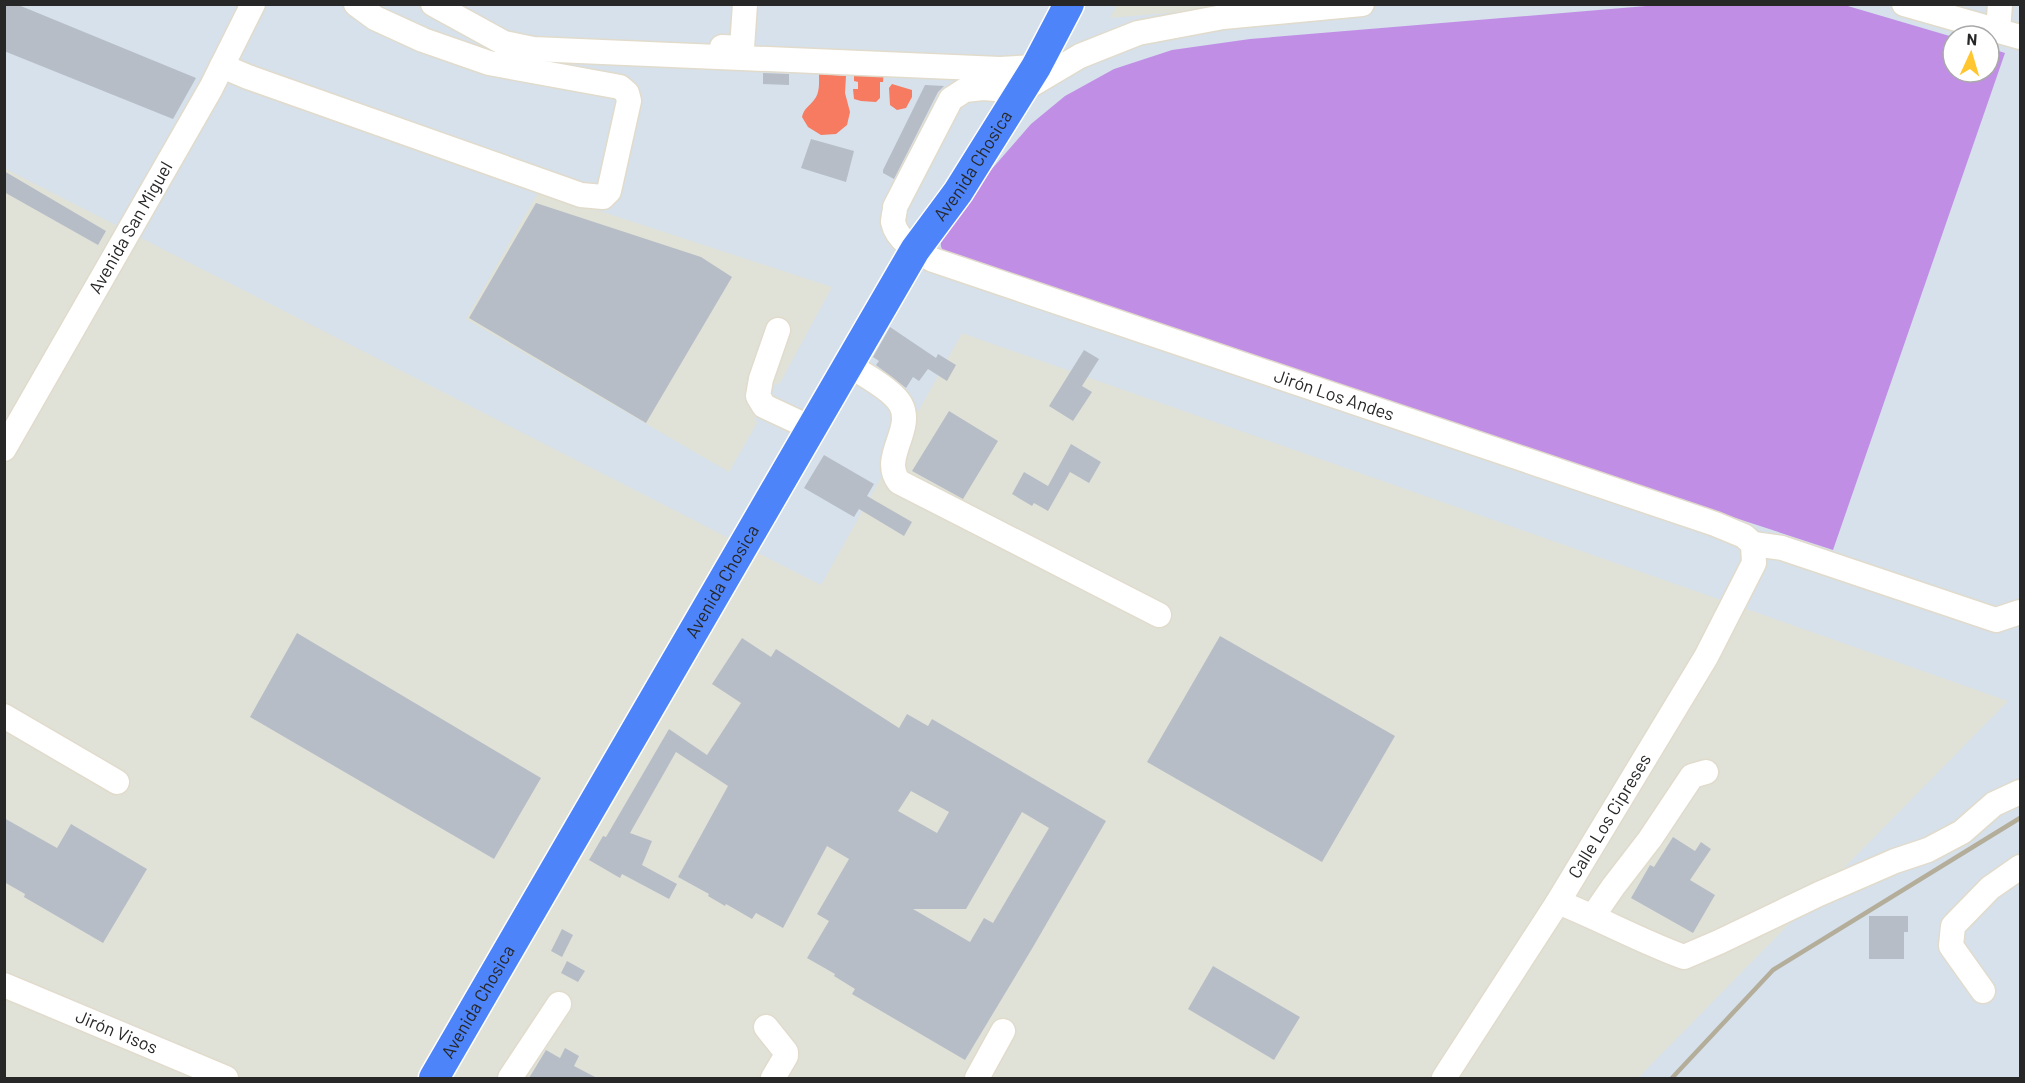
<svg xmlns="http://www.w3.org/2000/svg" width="2025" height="1083" font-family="Barlow,sans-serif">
<rect width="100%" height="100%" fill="#d6e1eb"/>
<path fill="#e0e2d8" d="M1117,5h144l-151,13z
M4,168l817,417 141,-252 1046,368 -370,377h-1633z
M539,191l293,96 -52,96 -17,6 -10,18 4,16 -28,49 -263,-153z"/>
<path fill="#c18ee6" d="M1841,4l112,33v35h36v-24l16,5 -172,497 -878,-288c-10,-7 -16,-12 -14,-25l42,-58 48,-55 34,-28 49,-27 58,-19 78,-11 408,-34z"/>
<path fill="#f67b61" d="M854,68l30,1 -1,13h-3v16l-4,4 -15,-1 -7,-2 -1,-10h5v-7l-4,-1z
M819,74l27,2 -1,17 5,19 -3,13 -11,9 -15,1 -13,-8 -6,-10c2,-9 7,-10 12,-17 6,-7 5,-17 5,-26z
M892,84l20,6v7l-6,11 -9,2 -7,-5 -1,-17z"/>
<path fill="#b7bdc6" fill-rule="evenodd" d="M4,4h12l180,74 -23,41 -169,-68z
M763,73l26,1v11l-26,-1z
M925,85l19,1 -6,6 -44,87 -11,-6v-3z
M811,139l43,12 -8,31 -45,-14z
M4,171l102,60 -8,14 -94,-53z
M536,203l165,54 31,20 -86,146 -177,-105z
M890,327l46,31 2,-4 18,11 -9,16 -19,-12 -9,12 -6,-4 -7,11 -30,-23 3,-4 -6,-4z
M1084,350l15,9 -17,27 10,6 -19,29 -24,-15z
M949,411l49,30 -35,58 -51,-28z
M1071,444l30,18 -12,21 -19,-11 -22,39 -14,-8 -2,3 -20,-12 12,-22 24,14z
M824,455l50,29 -7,12 45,26 -8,14 -45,-27 -5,8 -50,-29z
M297,633l244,145 -47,81 -244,-142z
M1220,636l175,100 -73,126 -175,-100z
M742,638l29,19 5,-8 123,79 8,-14 21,12 4,-7 174,102 -73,126 -68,113 -113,-66 3,-5 -21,-13 1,-2 -28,-16 22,-37 -12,-7 32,-55 -22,-13 -44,82 -27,-15 -4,6 -26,-15 -1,2 -17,-10 1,-2 -31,-17 50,-91 -52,-34 -46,81 22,8 -10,24 35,19 -8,15 -47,-25 -2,4 -31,-18 14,-24 3,1 63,-108 38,26 34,-52 -29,-19zM911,791l38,21 -12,21 -39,-22zM1022,812l27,16 -56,95 -9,-5 -14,24 -57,-33h53z
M4,818l53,30 14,-24 76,45 -44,74 -79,-46 1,-3 -21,-12z
M1673,837l22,14 6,-9 10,7 -21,31 25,15 -22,38 -62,-35 19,-33 4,2z
M1869,916h39v16h-4v27h-35z
M562,929l11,6 -11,22 -11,-6z
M567,961l18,10 -7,11 -17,-9z
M1213,966l87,51 -26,43 -86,-51z
M565,1048l14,8 -5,10 23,12h-68l17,-28 14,8z"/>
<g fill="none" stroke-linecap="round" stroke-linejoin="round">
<defs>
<g id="minor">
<path d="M433,4l71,39 29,6 467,20 36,-2"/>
<path id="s1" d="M1362,4l-139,13 -85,16 -58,23 -59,35 -38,-3 -18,2 -14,9 -56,108c0,5 -2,11 -2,15 4,19 25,30 40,38l782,264 29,12 9,8"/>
<path d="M1904,4l116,33"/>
<path d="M1998,31l2,-27"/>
<path d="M722,53v-6l20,1 3,-44"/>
<path d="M222,66l26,11 333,118 22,2 6,-6 20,-90 -2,-8 -7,-6 -131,-24 -66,-23 -48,-22 -19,-14"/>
<path d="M778,330l-17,49 -3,17 6,10 47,22"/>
<path d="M848,365c14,8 46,26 53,40 13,25 -21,53 -2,77l260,133"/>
<path id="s2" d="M4,449l207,-361 42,-84"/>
<path d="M1753,544l29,4 214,72 24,-8"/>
<path d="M4,716l113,66"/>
<path d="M1558,902c43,17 82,39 126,55l35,-15 100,-48 76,-33 33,-11 34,-18 32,-28 26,-12"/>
<path d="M1593,916l20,-29 37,-48 42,-63 14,-4"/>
<path id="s3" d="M4,985l222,93"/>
<path d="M1983,991l-32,-45 2,-20 37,-38 30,-21"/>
<path d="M766,1027l20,25v4l-13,22"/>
<path d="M510,1078l49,-74"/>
<path d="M977,1078l26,-47"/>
<path id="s4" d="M1444,1078l114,-176 148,-245 48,-94 -1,-19"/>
</g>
<g id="major">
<path id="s5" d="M434,1078l481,-828 43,-58 78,-125 33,-63"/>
</g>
</defs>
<use href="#minor" stroke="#e1dbcc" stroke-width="27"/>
<use href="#major" stroke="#fff" stroke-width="33"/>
<use href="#minor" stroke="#fff" stroke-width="24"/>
<use href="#major" stroke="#4d84f9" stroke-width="30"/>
<path stroke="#b3ad9a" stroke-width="4.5" d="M1672,1078l101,-108 247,-152"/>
</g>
<g text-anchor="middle" stroke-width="4.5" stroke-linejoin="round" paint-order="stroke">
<g font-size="18" fill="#272727" stroke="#fff">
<text dy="6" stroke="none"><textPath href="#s5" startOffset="1060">Avenida Chosica</textPath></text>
<text dy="6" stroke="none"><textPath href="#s2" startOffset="255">Avenida San Miguel</textPath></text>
<text dy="6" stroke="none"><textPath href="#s1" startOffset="1047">Jirón Los Andes</textPath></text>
<text dy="6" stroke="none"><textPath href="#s5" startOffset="574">Avenida Chosica</textPath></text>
<text dy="6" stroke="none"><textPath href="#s4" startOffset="310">Calle Los Cipreses</textPath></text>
<text dy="6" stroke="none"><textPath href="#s5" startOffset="88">Avenida Chosica</textPath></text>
<text dy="6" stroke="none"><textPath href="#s3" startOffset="122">Jirón Visos</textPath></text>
</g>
</g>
<rect width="2025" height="1083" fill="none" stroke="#272727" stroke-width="12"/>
<g transform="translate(1971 54) rotate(4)"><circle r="28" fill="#ffffff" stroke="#a9a9a9" stroke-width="1.5"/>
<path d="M0-4.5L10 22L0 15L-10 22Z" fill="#ffc62f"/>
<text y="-9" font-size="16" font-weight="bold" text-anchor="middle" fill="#272727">N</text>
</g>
</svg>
